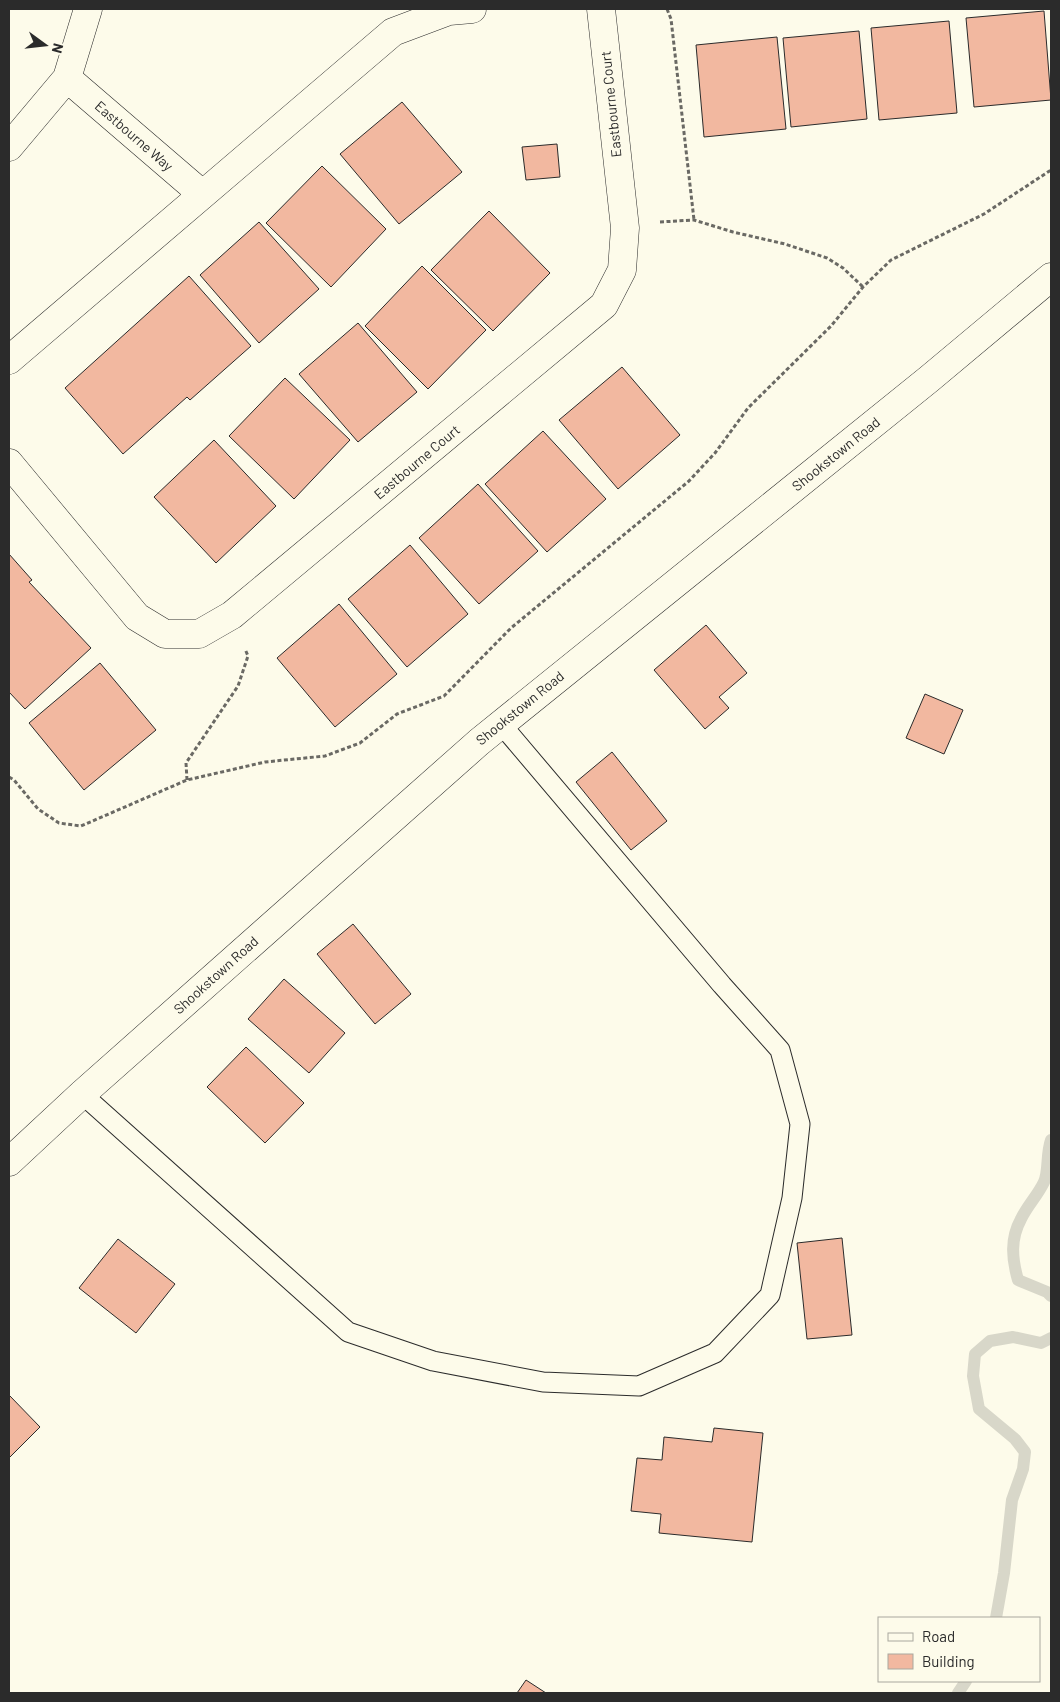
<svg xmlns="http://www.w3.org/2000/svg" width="1060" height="1702" font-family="Barlow,sans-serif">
<rect width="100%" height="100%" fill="#fdfbea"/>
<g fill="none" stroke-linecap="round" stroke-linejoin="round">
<path stroke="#d8d7c9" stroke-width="12" d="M1051,1140c-5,14 -2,31 -7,42 -6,13 -17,24 -23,37 -11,20 -9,40 -3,61l29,12 4,4
M996,1618l8,-45 8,-73 11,-31 2,-17 -10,-13 -36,-30 -6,-33 2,-22 15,-13 23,-4 28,6 10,-5
M958,1693l8,-12"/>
</g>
<path fill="#f2b8a0" stroke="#2b2b2b" d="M1044,11l7,89 -77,7 -8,-89z
M949,21l8,92 -78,7 -8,-92z
M859,31l8,88 -76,8 -8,-89z
M777,37l9,92 -82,8 -8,-92z
M402,102l60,70 -63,52 -59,-70z
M557,144l3,33 -34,3 -4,-33z
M322,166l64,63 -55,58 -65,-64z
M489,211l61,62 -57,58 -62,-61z
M259,222l60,67 -60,54 -59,-68z
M422,266l64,64 -58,59 -63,-63z
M189,276l62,70 -61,54 -3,-3 -64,57 -58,-66z
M358,323l59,69 -59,50 -59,-68z
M622,367l58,68 -62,54 -59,-69z
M285,378l65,62 -56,59 -65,-63z
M543,431l63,68 -59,53 -62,-68z
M214,440l62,66 -60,57 -62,-66z
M478,484l60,67 -59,53 -60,-66z
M410,545l58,69 -61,53 -59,-68z
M9,554l23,26 -3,2 62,66 -66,61 -16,-17z
M339,604l58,70 -62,53 -58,-69z
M706,625l41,48 -28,24 10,11 -24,21 -51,-59z
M100,663l56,67 -72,60 -55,-67z
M925,694l38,16 -19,44 -38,-16z
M612,752l55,69 -36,29 -55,-68z
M353,924l58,70 -36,30 -58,-70z
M284,979l61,54 -36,40 -61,-54z
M246,1047l58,56 -39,40 -58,-56z
M842,1238l10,97 -45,4 -10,-96z
M118,1239l57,45 -39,49 -57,-45z
M9,1395l31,32 -31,31z
M714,1428l49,5 -11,109 -93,-9 2,-19 -30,-3 6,-53 25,2 2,-23 48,5z
M526,1680l20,13h-29z"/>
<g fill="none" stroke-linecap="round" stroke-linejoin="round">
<defs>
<path id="lane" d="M82,1094l266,238 85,29 110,21 96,4 76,-33 55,-58 22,-97 8,-74 -20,-74 -58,-65 -221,-261"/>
<path id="street" d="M67,78l135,116
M9,147l58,-69 21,-69
M9,360l384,-328 56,-21 23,-2
M9,463l128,154 28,17h34l33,-19 372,-310 18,-35 3,-42 -24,-219"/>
<path id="secondary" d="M9,1162l73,-68 397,-352 450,-363 122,-102"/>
</defs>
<use href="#lane" stroke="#2b2b2b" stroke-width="21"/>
<use href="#street" stroke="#2b2b2b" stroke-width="29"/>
<use href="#secondary" stroke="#2b2b2b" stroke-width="29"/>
<path stroke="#6a6964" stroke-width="3" stroke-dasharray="4 2.5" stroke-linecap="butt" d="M667,9l4,10 23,201
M660,222l34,-2 39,12 52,12 42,14 16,10 20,19
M9,777l5,3 24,29 21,14 22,3 106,-46 78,-18 60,-6 35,-13 37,-29 47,-18 67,-68 178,-147 26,-28 33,-45 83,-82 32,-39 28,-27 93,-46 67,-44
M187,780l-1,-17 52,-77 10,-30 -3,-7"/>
<use href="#lane" stroke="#fdfbea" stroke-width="19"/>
<use href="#street" stroke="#fdfbea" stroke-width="28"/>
<use href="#secondary" stroke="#fdfbea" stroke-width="28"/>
</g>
<g text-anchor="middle" stroke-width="4" stroke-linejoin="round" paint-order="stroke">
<g font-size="14" fill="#2b2b2b" stroke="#fdfbea">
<text transform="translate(611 104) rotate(-96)" y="5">Eastbourne Court</text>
<text transform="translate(134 136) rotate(41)" y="5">Eastbourne Way</text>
<text transform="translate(836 454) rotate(-39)" y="5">Shookstown Road</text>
<text transform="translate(417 462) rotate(-40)" y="5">Eastbourne Court</text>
<text transform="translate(520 708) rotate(-39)" y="5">Shookstown Road</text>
<text transform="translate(216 975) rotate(-42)" y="5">Shookstown Road</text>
</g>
</g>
<rect width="1060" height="1702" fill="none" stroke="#2b2b2b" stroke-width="20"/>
<rect x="878" y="1617" width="162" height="65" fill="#fdfbea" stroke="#a9a89e"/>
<rect x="888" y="1633" width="25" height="8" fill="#fdfbea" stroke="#a9a89e"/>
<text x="922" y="1642" font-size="15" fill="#2b2b2b">Road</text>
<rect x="888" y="1654" width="25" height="15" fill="#f2b8a0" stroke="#a9a89e"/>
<text x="922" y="1667" font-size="15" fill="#2b2b2b">Building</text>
<g transform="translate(45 45) rotate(105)" stroke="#fdfbea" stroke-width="4" paint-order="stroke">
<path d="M0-4L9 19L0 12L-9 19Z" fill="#2b2b2b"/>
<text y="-8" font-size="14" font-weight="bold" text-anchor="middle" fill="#2b2b2b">N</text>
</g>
</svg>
